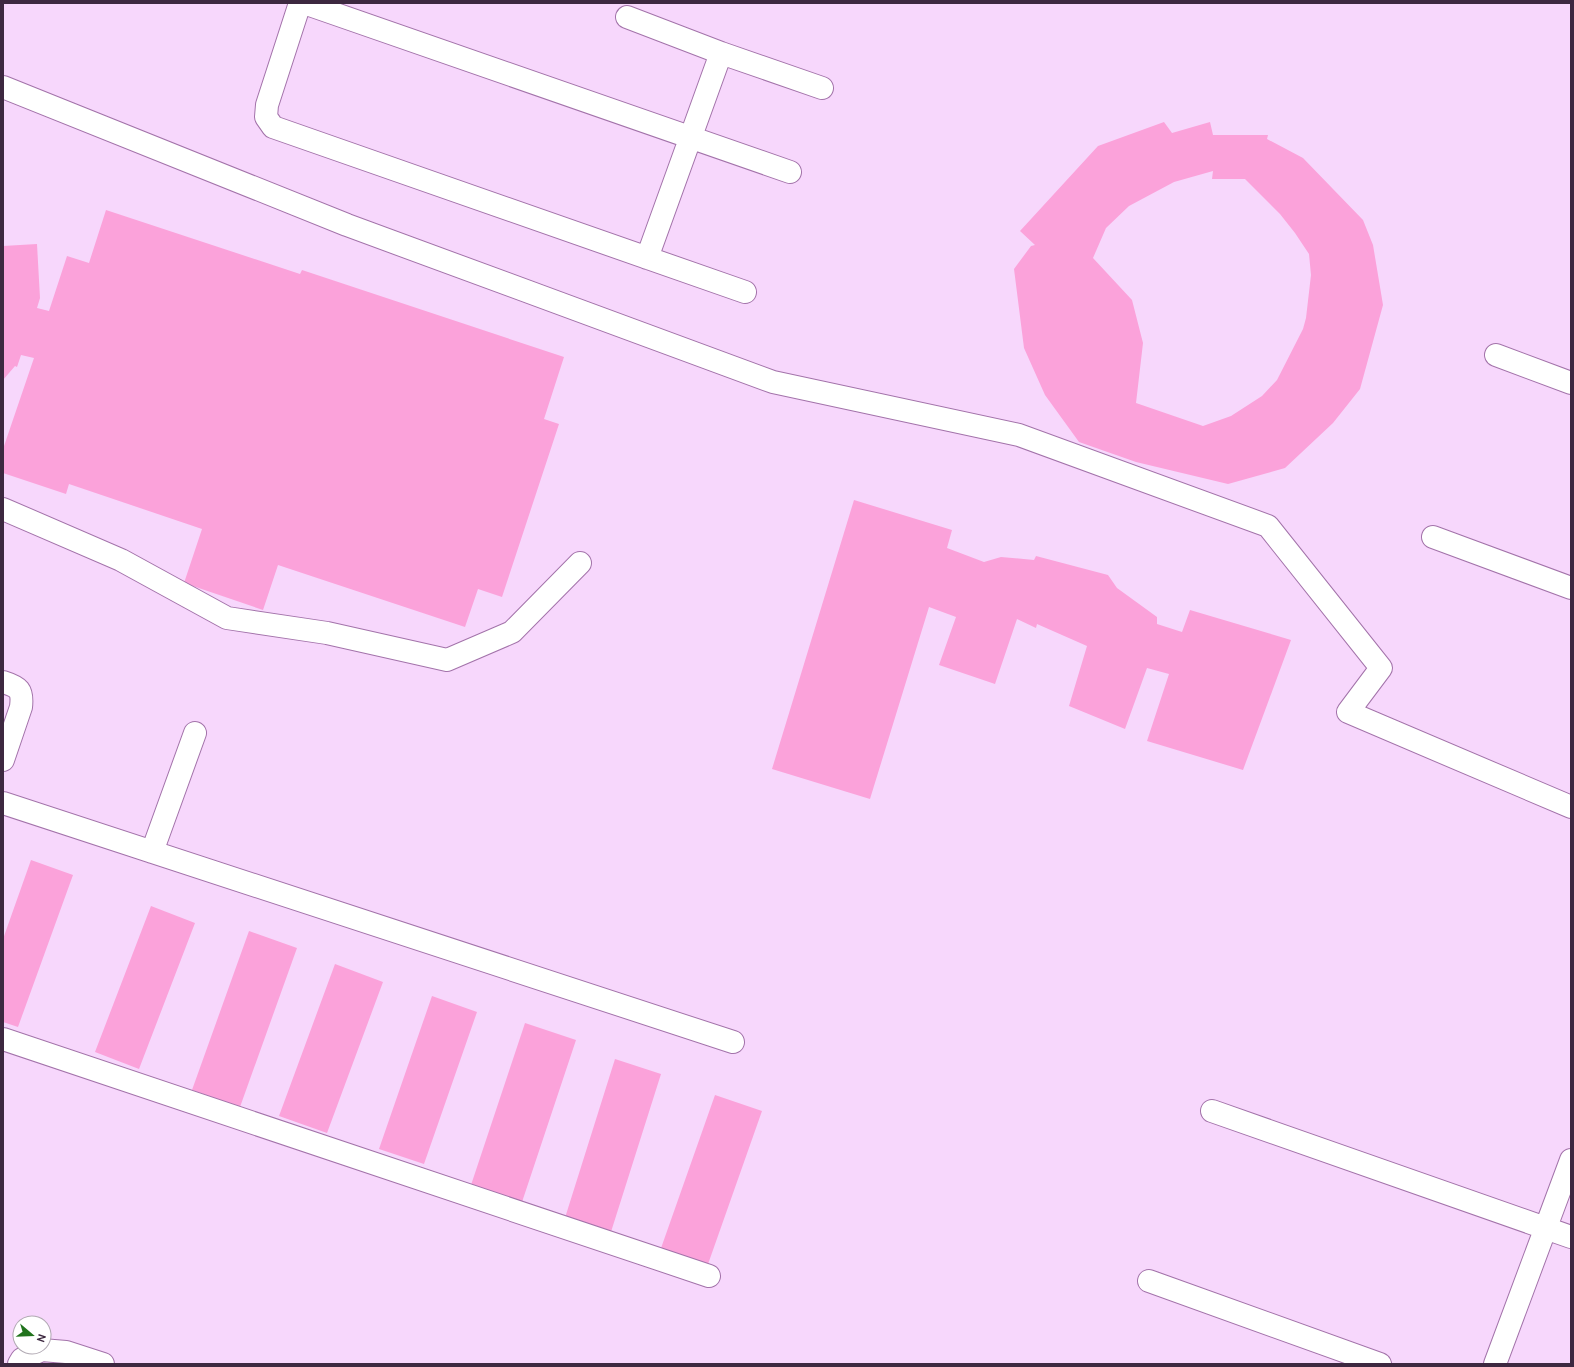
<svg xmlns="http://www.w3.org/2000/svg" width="1574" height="1367" font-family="Cabin,sans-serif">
<rect width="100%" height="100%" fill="#f7d7fc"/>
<path fill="#fba2da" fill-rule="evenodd" d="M1164,122l8,11 38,-11 3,13h55l-1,4 36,19 60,62 10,25 10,60 -23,84 -27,34 -48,45 -57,16 -92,-22 -57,-20 -34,-47 -21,-47 -10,-79 17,-23 4,-1 -15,-14 78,-85zM1213,171l-1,8h33l35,35 15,19 14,21 2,21 -5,43 -3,11 -26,51 -15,16 -31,20 -28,10 -67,-23 7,-60 -11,-43 -39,-42 13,-30 23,-22 45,-24z
M106,210l194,64 2,-4 262,87 -20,62 15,5 -57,173 -24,-8 -13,38 -187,-62 -15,45 -79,-27 18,-54 -133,-45 -3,10 -63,-21v-24l31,-91 -13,-3 -4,12 -2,-1 -12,14v-134l34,-2 3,54 -3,10 12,3 18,-55 22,7z
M854,500l98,30 -5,18 37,14 17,-5 33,3 2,-4 72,19 9,13 40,29v7l25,8 8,-22 101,30 -48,130 -96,-29 22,-67 -22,-6 -22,61 -56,-23 18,-60 -50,-22 -1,4 -19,-9 -22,65 -56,-19 17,-48 -27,-10 -59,192 -98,-30z
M31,860l42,15 -55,152 -15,-5v-83z
M151,906l44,17 -56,146 -44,-17z
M249,931l48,17 -57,159 -48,-17z
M335,964l48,18 -56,151 -48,-17z
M432,996l45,16 -53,152 -45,-15z
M525,1023l51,17 -54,162 -51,-17z
M615,1059l46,15 -51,161 -46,-14z
M715,1095l47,16 -55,156 -47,-16z"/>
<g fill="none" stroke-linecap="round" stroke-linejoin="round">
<defs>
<path id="minor" d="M300,3l-33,102 -1,12 7,10 472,165
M304,3l486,169
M627,17l94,36 101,35
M3,87l344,138 426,157 246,53 249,91 113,142 -33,44 223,95
M647,258l74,-205
M1496,355l75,28
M3,509l118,51 106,58 100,15 120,27 65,-28 68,-69
M1433,537l138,51
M3,682c16,5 20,8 18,25l-18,53
M3,803l730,239
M152,852l43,-119
M3,1039l706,237
M1212,1111l359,126
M1149,1281l231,83
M19,1364l3,-5 20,-9 24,2 37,12
M1495,1364l76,-204"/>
</defs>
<use href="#minor" stroke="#a373aa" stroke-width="24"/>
<use href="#minor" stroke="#fff" stroke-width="22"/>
</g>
<rect width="1574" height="1367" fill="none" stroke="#3d2840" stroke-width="8"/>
<g transform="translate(32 1335) rotate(109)"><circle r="19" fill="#ffffff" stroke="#b1a9b3"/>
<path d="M0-3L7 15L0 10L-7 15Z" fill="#21731d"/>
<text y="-6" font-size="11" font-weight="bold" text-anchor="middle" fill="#3d2840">N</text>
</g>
</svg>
